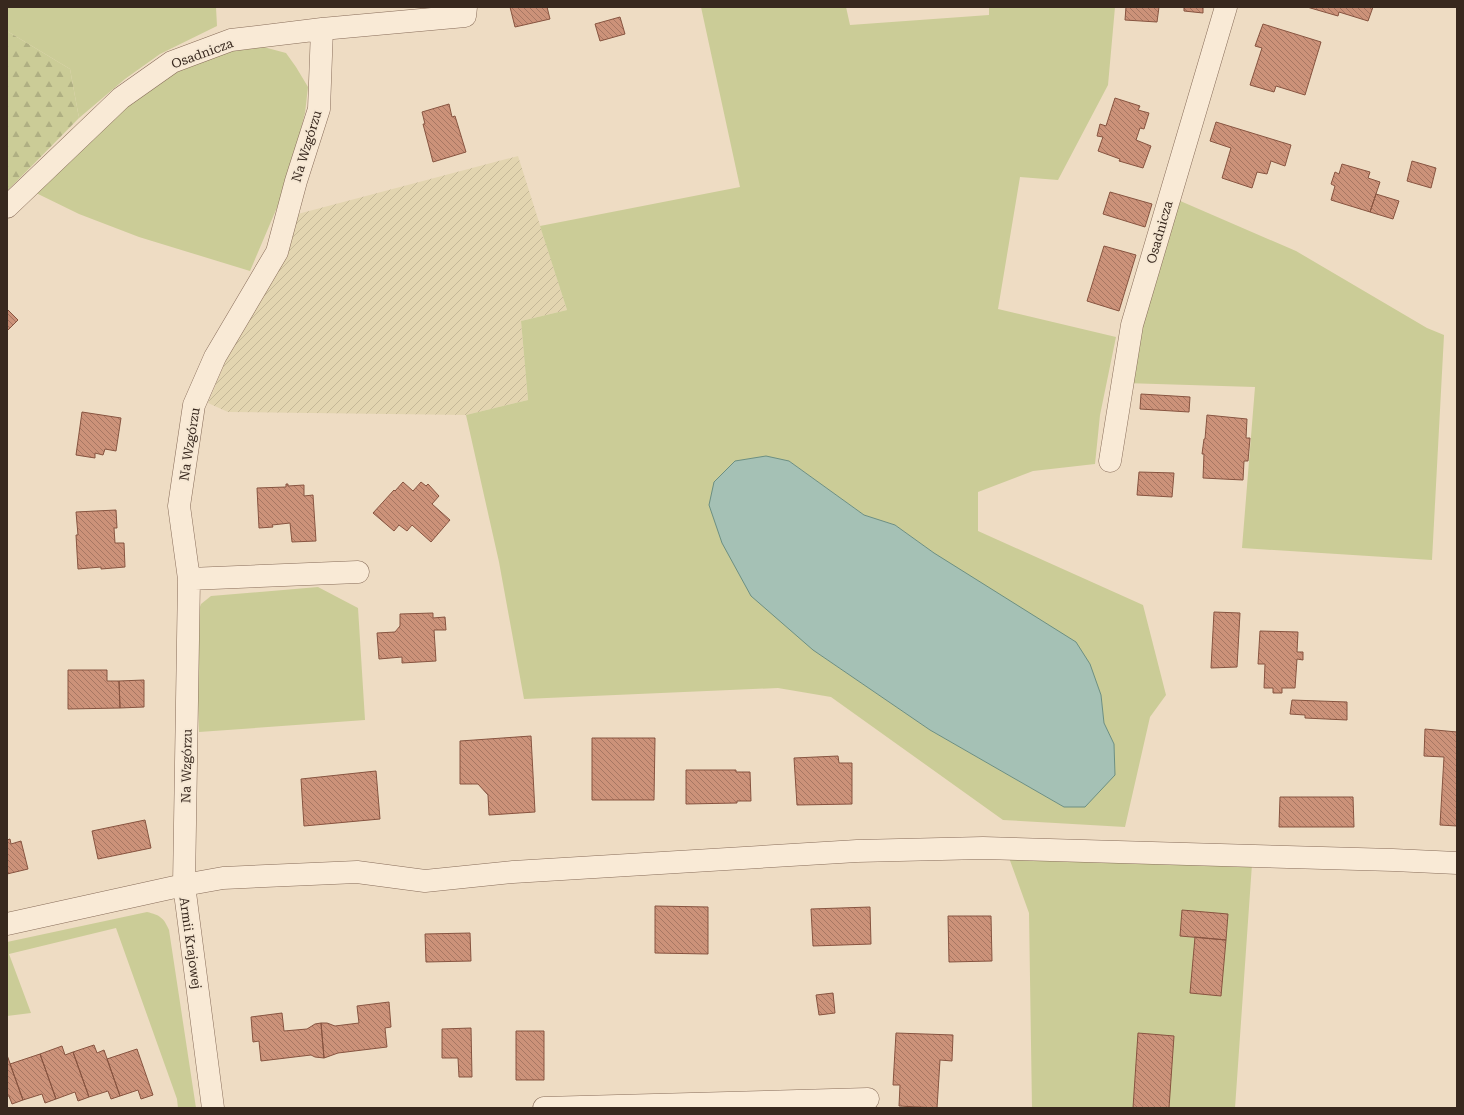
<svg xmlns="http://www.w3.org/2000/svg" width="1464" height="1115" font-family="'Roboto Serif',serif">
<defs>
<pattern id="farmland-furrows" width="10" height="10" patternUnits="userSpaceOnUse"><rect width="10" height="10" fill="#e3d5b0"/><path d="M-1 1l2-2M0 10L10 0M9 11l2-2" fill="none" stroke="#c4b797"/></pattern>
<pattern id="forest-firs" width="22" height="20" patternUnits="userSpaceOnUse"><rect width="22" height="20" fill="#cbcc97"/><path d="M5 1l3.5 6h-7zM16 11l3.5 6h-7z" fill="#afaf82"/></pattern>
<pattern id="building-back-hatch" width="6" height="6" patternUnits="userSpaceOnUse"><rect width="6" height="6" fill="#cc9279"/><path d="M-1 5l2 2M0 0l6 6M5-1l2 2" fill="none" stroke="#a77763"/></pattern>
</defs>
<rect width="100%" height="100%" fill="#eedcc3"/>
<path fill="url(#farmland-furrows)" d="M518,156l49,154 -46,11 7,79 -62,15 -238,-3 -20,-9 18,-43 68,-145z"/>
<path fill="#cbcc97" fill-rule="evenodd" d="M7,7h209l1,19 -57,28 -35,25 -46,39 -9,-49 -63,-38z
M701,7h145l4,18 139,-10v-8h126l-7,78 -50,95 -38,-3 -22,132 118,28 -16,78 -5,49 -62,7 -55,21v39l165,74 23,90 -16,22 -25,110 -122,-7 -172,-123 -53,-9 -254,11 -25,-137 -33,-147 62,-15 -7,-79 46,-11 -27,-84 200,-39zM789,461l75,54 31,10 39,28 167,142 3,28 10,21 1,31 -51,32 -134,-77 -117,-80z
M256,45l30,8 10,14 12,20 -3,26 -18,71 -37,87 -111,-34 -60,-23 -43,-21 84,-91 88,-48z
M1178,200l118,51 131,77 17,7 -12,225 -190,-12 13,-161 -131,-4z
M318,587l40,21 7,112 -166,12 -3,-113 5,-15 10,-8z
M1008,855l244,9 -17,244h-203l-3,-195z
M147,912c13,3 17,6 22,18l27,178h-18l-1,-9 -61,-171 -107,26 22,59 -24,3v-74z"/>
<path fill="url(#forest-firs)" d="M7,31l63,38 9,49 -72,73z"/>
<path fill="#a5c1b5" stroke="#6c8f82" d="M766,456l23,5 75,54 31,10 39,28 142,89 14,22 11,31 3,28 10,21 1,31 -30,32h-21l-134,-77 -117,-80 -62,-54 -29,-53 -13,-38 5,-23 21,-21z"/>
<path fill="url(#building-back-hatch)" stroke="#875440" d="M510,7h37l3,12 -35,8z
M1126,7h33l-2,15 -32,-2z
M1184,7h19v6l-19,-2z
M1307,7h66l-5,14 -29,-9 -1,4z
M620,17l5,17 -25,7 -5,-17z
M1263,24l58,18 -16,53 -29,-9 -2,6 -24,-7 12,-37 -7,-2z
M1115,98l25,8 -2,4 11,3 -5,16 -4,-1 -4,12 15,6 -8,22 -24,-7 1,-2 -22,-8 5,-14 -6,-1 3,-12 6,2z
M449,104l3,13 3,-1 11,36 -33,10 -10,-38h2l-3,-12z
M1216,122l75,23 -6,21 -14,-5 -4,13 -10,-2 -5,16 -30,-10 9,-30 -21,-7z
M1412,161l24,7 -5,20 -24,-7z
M1342,164l28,8 -2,6 12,4 -10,30 -39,-12 4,-14 -4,-2 4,-12 4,2z
M1110,192l42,12 -7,23 -42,-13z
M1376,194l23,7 -6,18 -23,-7z
M1104,246l32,9 -17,56 -32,-10z
M7,309l11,11 -11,11z
M1141,394l49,3 -1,15 -49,-3z
M82,412l39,6 -5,33 -11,-2 -2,6 -8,-2v5l-19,-3z
M1207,415l40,4 -1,19h4l-2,23h-4l-1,19 -40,-2 1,-24h-2l2,-15h1z
M1139,472l35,1 -2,24 -35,-2z
M403,482l10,9 8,-9 5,4 2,-2 11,12 -7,8 18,16 -19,22 -19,-17 -5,6 -8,-6 -5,6 -21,-18 21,-23 1,1z
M286,484h2v2l16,-1v11l9,-1 3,46 -24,1 -2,-19 -18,2 1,2 -14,1 -2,-40 29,-1z
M116,510l1,18h-3l1,15h9l1,24 -24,2v-2l-23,2 -2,-34h2l-2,-23z
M1214,612l26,1 -3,54 -26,1z
M433,613v5l12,-1 1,13h-12l2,31 -34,2v-6l-23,2 -2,-26 18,-1 5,-6v-12z
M1260,631l38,1 -1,20h6v8l-6,-1 -2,29h-13v5h-9v-5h-9l1,-24h-7z
M68,670h39v11h12l1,27 -52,1z
M144,680v27l-24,1 -1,-27z
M1292,700l55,2v18l-42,-2v-3l-15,-1z
M1425,729l32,3v94l-17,-1 4,-68 -20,-1z
M531,736l4,76 -46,3 -1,-20 -10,-11h-18v-43z
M592,738h63l-1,62h-62z
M838,756l1,7h13v41l-55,1 -3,-47z
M686,770h50v2h14l1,29h-14v2l-51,1z
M376,771l4,48 -76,7 -3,-47z
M1280,797h73l1,30h-75z
M145,820l6,28 -53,11 -6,-28z
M10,839l1,5 10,-3 7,28 -21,5v-34z
M655,906l53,1v47l-53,-1z
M870,907l1,37 -58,2 -2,-37z
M1182,910l46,4 -2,26 -46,-4z
M948,916h43l1,45 -43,1z
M470,933l1,28 -45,1 -1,-28z
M1195,937l31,3 -5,56 -31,-3z
M833,993l2,20 -16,2 -3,-20z
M389,1002l2,25 -6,1 2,19 -49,6 -14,5 -3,-35h6l8,3 24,-3 -2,-17z
M282,1013l2,18 23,-2 8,-5 6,-1 3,35 -9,-1 -4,-2 -50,6 -2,-20 -6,1 -2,-25z
M471,1028l1,49h-13l-1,-19h-16v-29z
M516,1031h28v49h-28z
M896,1033l57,2 -1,26 -12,-1 -3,48 -38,-2 1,-21h-7z
M1138,1033l36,3 -5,72h-36z
M94,1045l3,8 7,-3 16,46 -9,3 -3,-8 -19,6 -16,-45z
M62,1046l3,9 8,-3 16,45 -11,4 -3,-9 -19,7 -16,-45z
M137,1049l16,46 -12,4 -3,-9 -18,6 -13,-37z
M40,1054l16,45 -11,4 -3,-9 -19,6 -13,-36z
M7,1055l16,45 -11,4 -3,-8h-2z"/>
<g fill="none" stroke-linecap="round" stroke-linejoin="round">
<defs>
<path id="minor" d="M7,207l114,-109 51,-36 59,-22 91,-11 143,-13 1,-9
M1110,461l22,-136 94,-318
M189,579l169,-7
M7,924l177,-39 39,-7 134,-6 68,9 88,-9 344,-21 126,-3 410,12 64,3
M213,1108l-29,-223 5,-306 -10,-73 15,-101 21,-48 62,-105 19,-71 23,-72 3,-80
M544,1108l324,-9"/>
</defs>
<use href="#minor" stroke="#886d5a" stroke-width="23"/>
<use href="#minor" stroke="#f9ead6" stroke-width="22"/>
</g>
<g text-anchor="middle" stroke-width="3.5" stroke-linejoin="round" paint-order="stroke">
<g font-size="13" fill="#38281e" stroke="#f5e7d3">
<text transform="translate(202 53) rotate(-20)" y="5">Osadnicza</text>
<text transform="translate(306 146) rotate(-73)" y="5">Na Wzgórzu</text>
<text transform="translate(1159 232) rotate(-74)" y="5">Osadnicza</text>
<text transform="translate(189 444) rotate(-81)" y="5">Na Wzgórzu</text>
<text transform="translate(186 766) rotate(-89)" y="5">Na Wzgórzu</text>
<text transform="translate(191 943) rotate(82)" y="5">Armii Krajowej</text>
</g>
</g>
<rect width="1464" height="1115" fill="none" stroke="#38281e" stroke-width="16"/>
</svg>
